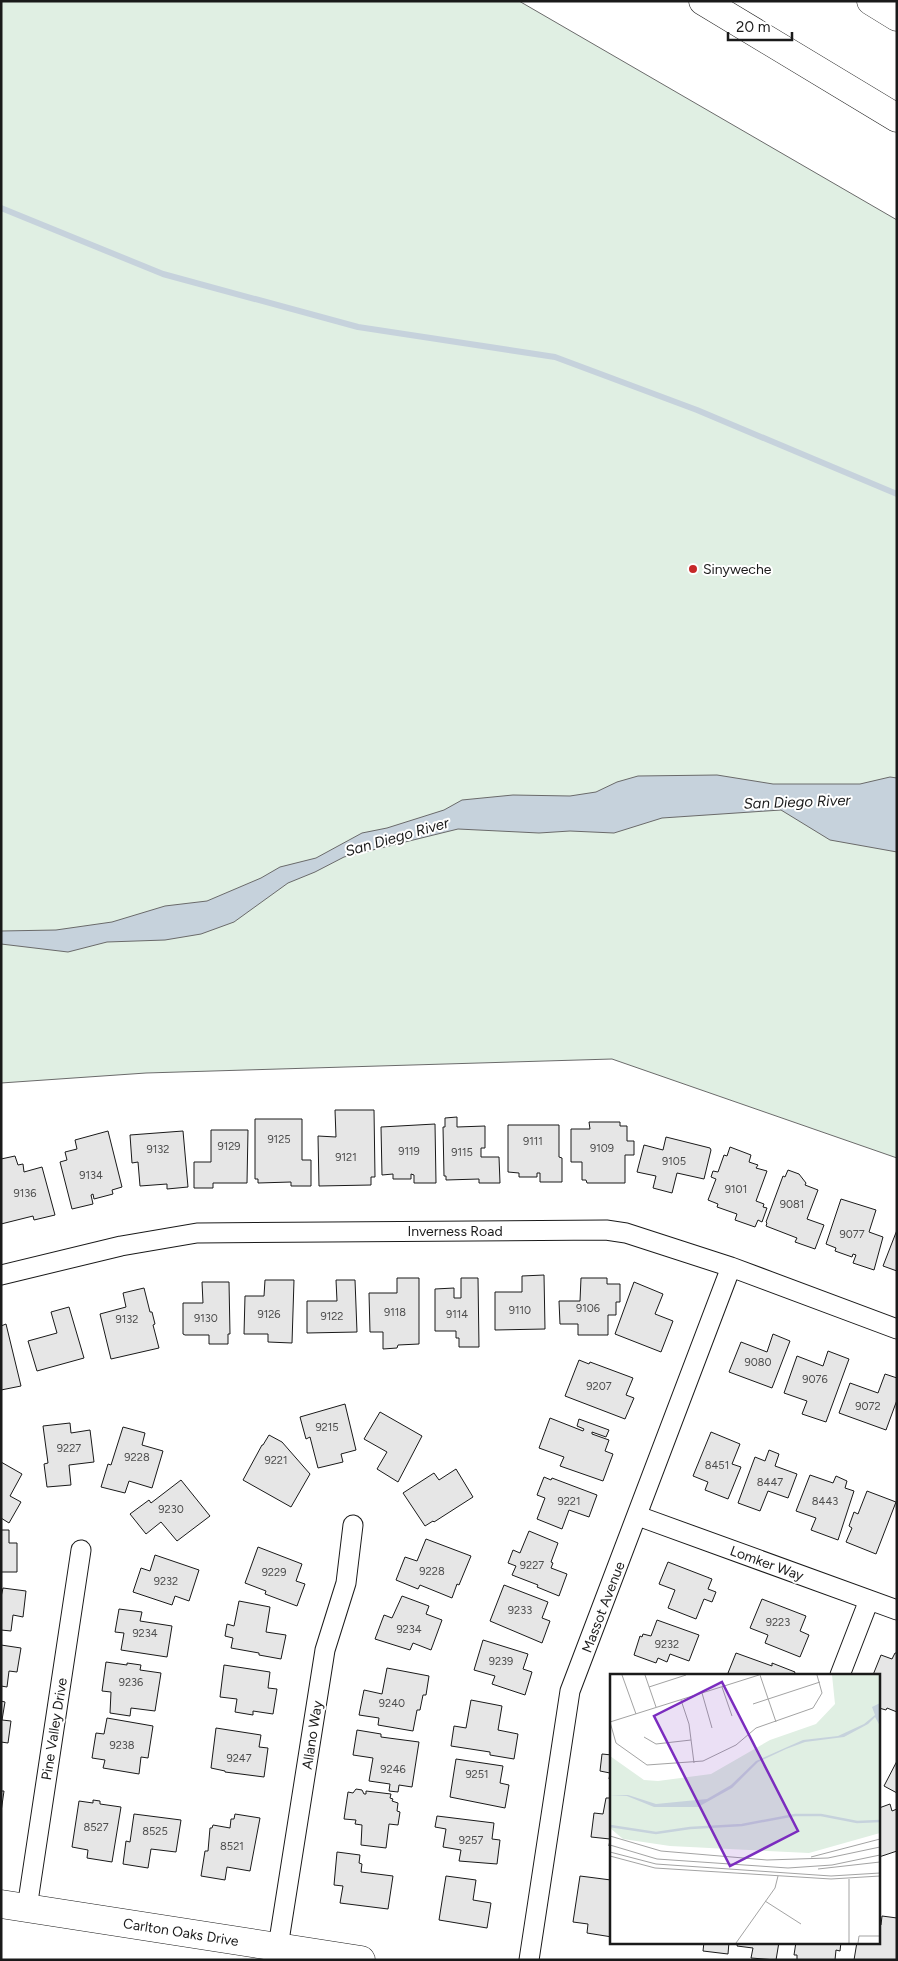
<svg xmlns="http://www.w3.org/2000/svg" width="898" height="1961" font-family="Figtree,sans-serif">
<rect width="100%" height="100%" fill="#fff"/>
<path fill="#e0efe3" stroke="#6a6a6a" d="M1,1h518l378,219v938l-285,-99 -466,14 -145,10z"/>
<path fill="#c6d2dc" stroke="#6a6a6a" d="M717,775l56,9h87l30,-7 7,1v74l-67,-12 -49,-30 -119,8 -48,15 -44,-2 -31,2 -81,-4 -114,28 -29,15 -27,11 -54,39 -33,12 -36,6 -58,2 -39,10 -67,-8v-13l55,-1 56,-8 53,-16 42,-5 54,-23 19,-11 36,-9 46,-25 25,-5 57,-18 18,-10 51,-5 57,1 26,-4 21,-10 21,-6z"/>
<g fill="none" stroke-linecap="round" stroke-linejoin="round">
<path stroke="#c6d2dc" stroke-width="6" d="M1,208l162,66 195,53 197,30 142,53 200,84"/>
</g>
<path fill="#e6e6e6" stroke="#1a1a1a" d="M335,1110h39l1,67h-4v8l-52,1 -1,-50 18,1z
M457,1117v10l28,-1v22h-4v9h18l1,26h-21v-4l-33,1v-4h-2l-1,-49h2v-9z
M255,1119h47v41h9v26h-20v-4l-33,1v-4h-3z
M589,1122h31v4h7v15h7v14h-9v28h-38l-1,-3h-4v-18h-11v-33h19z
M435,1124l1,59h-22v-8l-3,-1v5h-18v-5l-11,1 -1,-48z
M508,1125h51v32l3,1v24h-22v-9h-3v4h-18v-4l-11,-1z
M211,1130h37l-1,53h-34v5h-19v-26h17z
M108,1131l14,56 -10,3 1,4 -19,5 -1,-5 -2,1 2,9 -21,5 -12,-47 7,-2 -2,-8 12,-3 -2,-9z
M183,1131l5,56 -21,2v-5l-27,2 -2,-24 -6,1 -2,-28z
M666,1137l44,11 1,2 -7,29 -27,-6 -5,20 -19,-5 3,-12 -19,-4 7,-27 19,5z
M730,1147l21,8 -2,7 9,3 -2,3 11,3 -11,30 8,3 -1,3 4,1 -5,14 -4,-2 -3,7 -20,-7 2,-6 -20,-7 1,-3 -10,-4 8,-21 -5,-2 2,-6 5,1 6,-17 3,1z
M15,1156l3,9 5,-1 1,8 18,-5 13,48 -21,5 -1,-4 -32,8v-65z
M788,1170l11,4 7,9 -1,2 13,5 -11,29 17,6 -9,24 -20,-7 2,-4 -31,-12 1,-3 -1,-1 17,-46 2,1z
M841,1199l35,11 -7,22 14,5 -9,33 -21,-7 3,-8 -3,-1 -1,3 -17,-6 1,-3 -10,-4z
M897,1230v41l-14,-5z
M544,1275l1,54 -50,1v-38h27v-16z
M397,1278h22v66l-21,1 -1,3 -14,1v-17h-13l-1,-39h28z
M461,1278h17l1,69h-20v-9h-3v-7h-21v-42l19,-1v10h7z
M581,1278h26v6h13v18h-4v13h-8v20h-30v-11h-18l-1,-23h21z
M265,1280h29l-2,63 -24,-1v-8h-24l1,-38h19z
M336,1280h19l2,52 -50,1v-32h30z
M202,1282h27l1,52h-2v10h-19v-9h-24l-2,-1v-31h20z
M634,1282l29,12 -8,20 18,7 -12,31 -46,-18z
M144,1288l6,24h2l3,12 -2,1 6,23 -48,11 -11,-45 26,-7 -3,-14z
M69,1307l15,51 -47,13 -9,-30 29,-8 -6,-21z
M6,1324l15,62 -20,4v-64z
M773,1334l17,7 -18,47 -43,-16 12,-30 26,10z
M828,1351l21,8 -23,63 -24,-8 5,-13 -23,-8 13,-37 26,10z
M579,1360l10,4 1,-2 43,16 -7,17 8,3 -9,21 -60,-23z
M885,1374l12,4v22l-11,30 -47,-17 11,-30 28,10z
M345,1404l11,46 -15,4 2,8 -25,6 -8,-31 -4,2 -6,-22z
M380,1412l42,24 -24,46 -21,-13 10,-17 -23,-13z
M550,1418l33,13 1,-2 -7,-3 2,-7 30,11 -3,7 -14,-5v2l17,6 -4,11 8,3 -10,27 -43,-15 4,-9 -25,-9z
M70,1423l1,10 19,-3 4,32 -25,3 2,20 -24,2 -3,-23 4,-1 -5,-37z
M123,1427l22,6 -3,12 21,6 -11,37 -23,-7 -4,12 -24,-6 7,-23 3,1z
M711,1432l29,12 -8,20 9,3 -13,32 -23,-9 3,-8 -15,-6z
M269,1435l13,7 28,32 -19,33 -48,-27 19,-35h1z
M769,1450l10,4 -4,12 22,8 -9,24 -20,-7 -8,20 -22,-8 17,-46 10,4z
M1,1462l21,12 -12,22 11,6 -12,21 -8,-5z
M456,1469l17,28 -39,25 -1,-1 -8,5 -22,-33 31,-20 5,7z
M810,1475l23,8 3,-7 11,5 -2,7 9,3 -16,49 -27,-10 5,-12 -20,-7z
M544,1477l7,3 1,-2 45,17 -8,22 -20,-7 -7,19 -25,-10 8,-21 -8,-3z
M181,1480l29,36 -33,25 -16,-19 -15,12 -16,-20 19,-14 2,3z
M867,1491l29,11 -20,52 -30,-12 6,-14 -3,-2 5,-14 4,2z
M1,1530h8v13h8v29h-16z
M529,1531l29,12 -7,19 2,1 -2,5 16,6 -8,22 -22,-9 1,-2 -26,-10 4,-9 -8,-3 5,-13 7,3z
M426,1539l45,17 -12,29 -2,-1 -5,14 -32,-13 -2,4 -22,-9 9,-23 12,4z
M258,1547l44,17 -6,17 9,3 -8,22 -32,-12 1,-3 -21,-8z
M155,1555l44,15 -10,31 -14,-5 -3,9 -39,-13 8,-24 9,3z
M668,1562l44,17 -4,10 8,3 -4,10 -8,-3 -8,20 -28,-11 7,-18 -16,-6z
M504,1585l44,17 -6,16 8,3 -8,22 -52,-22z
M3,1588l23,3 -3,26 -10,-2 -2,16 -10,-1v-33z
M402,1596l27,10 -3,8 16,6 -11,30 -18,-7 -3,7 -35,-11 9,-24 8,3z
M762,1599l44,17 -6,15 9,4 -9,22 -35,-14 3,-8 -18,-7z
M239,1601l31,6 -4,25 20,3 -5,24 -22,-4v-2l-28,-5 2,-10 -8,-2 2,-12 7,2z
M119,1609l23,3 -2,9 32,5 -5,31 -46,-7 3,-17 -9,-1z
M657,1620l42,15 -10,26 -19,-7 -3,8 -9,-4 -2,5 -22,-8 6,-19 2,1 1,-3 8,2z
M483,1640l45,14 -5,15 9,3 -7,23 -33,-11 3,-8 -21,-6z
M1,1645l20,3 -4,24 -8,-1 -2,16 -6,-1z
M736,1653l36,13v-3l23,9 -1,3h-61l-5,-2z
M895,1653h2v59l-10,-4 -1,2 -7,-2v-33h-6l8,-20 11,4z
M106,1662l21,3v-2l14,2 -1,5 21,3 -6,38 -24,-3 -1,8 -20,-3 1,-21 -9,-1z
M224,1665l46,7 -2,16 9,1 -4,25 -20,-3v4l-18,-3 2,-13 -17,-2z
M387,1668l42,8 -3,19h-3l-3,15h-3l-4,21 -35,-6 1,-7 -20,-3 5,-25 18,4z
M471,1700l31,6 -4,24 20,4 -4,25 -24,-4v-3l-39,-6 3,-20 12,2z
M1,1701l4,1 -3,18 9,1 -3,22 -7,-1z
M107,1718l46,8 -5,32 -7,-1 -2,17 -36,-6 2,-8 -13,-2 4,-25 8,1z
M216,1728l45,7 -2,12 9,1 -4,29 -39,-5v-1l-14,-3z
M357,1730l24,4v3l38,5 -7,45 -13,-2 -1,7 -9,-1 1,-7 -21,-3 4,-23 -20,-3z
M602,1754l10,1v24h-3l1,-6 -10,-2z
M456,1759l47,7 -3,17 9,2 -4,23 -55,-11z
M897,1761v32l-13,-7z
M356,1789l6,1 2,4h2v-3l25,3 -1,4 3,1 -1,2 6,2 -1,8 3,1 -2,13 -9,-1 -3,24 -25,-3 1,-20 -7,-1 1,-4 -12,-1 4,-27 5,1z
M1,1791h3l-3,21z
M606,1798h6v49l-3,-1 1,-7 -19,-2 3,-24 9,1z
M93,1800l7,1v3l21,3 -9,55 -25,-4 1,-8 -16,-3 7,-46 14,2z
M890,1804l2,7 5,-2v42l-18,6v-49z
M134,1814l47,6 -5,32 -25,-3 -3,19 -25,-4 3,-23 4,1z
M235,1814l25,4 -10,53 -23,-4 -2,13 -24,-4 4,-25h3l2,-23h2l1,-3 17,3 1,-9h3z
M437,1816l57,7 -2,16 8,1 -3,24 -38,-3 2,-11 -18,-3 3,-18 -11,-2z
M337,1852l23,3 -1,8 3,1 -1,8 32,4 -5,33 -48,-6 3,-17 -9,-1z
M446,1876l30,4 -3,20 18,3 -4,25 -48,-8z
M580,1876l31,4 -1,12h2v45l-25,-4 1,-9 -15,-2z
M882,1916l15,2v42h-43l3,-18h22v-17h2z
M704,1942h25l-1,12 -25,-3z
M738,1942h41l-3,18 -25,-2 2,-10 -16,-2z
M796,1942h45l-1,9 -4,-1 -1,10h-38v-5h-3z"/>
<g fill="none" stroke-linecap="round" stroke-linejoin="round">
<defs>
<path id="street" d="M1,1275l120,-29 76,-13 409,-3 20,3 105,34 166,62
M638,1516l259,94
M840,1675l29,-75
M27,1908l54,-358
M278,1947l47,-297 21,-67 7,-58
M529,1960l41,-269 161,-424"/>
<path id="secondary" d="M1,1904l360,56"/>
<path id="highway" d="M703,1l194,117
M871,1l26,16"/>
</defs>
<use href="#street" stroke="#1a1a1a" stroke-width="21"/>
<use href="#secondary" stroke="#1a1a1a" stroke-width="29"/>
<use href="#highway" stroke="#1a1a1a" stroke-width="29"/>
<use href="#street" stroke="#fff" stroke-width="19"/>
<use href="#secondary" stroke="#fff" stroke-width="28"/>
<use href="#highway" stroke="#fff" stroke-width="28"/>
</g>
<circle fill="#c62828" stroke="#fff" stroke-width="2" cx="693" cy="569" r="5"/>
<g text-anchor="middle" stroke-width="4" stroke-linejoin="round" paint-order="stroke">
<g font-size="11" fill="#4d4d4d">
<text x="279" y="1143">9125</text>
<text x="533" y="1145">9111</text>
<text x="229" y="1150">9129</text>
<text x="602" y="1152">9109</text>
<text x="158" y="1153">9132</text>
<text x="409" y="1155">9119</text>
<text x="462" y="1156">9115</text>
<text x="346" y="1161">9121</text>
<text x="674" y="1165">9105</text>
<text x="91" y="1179">9134</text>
<text x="736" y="1193">9101</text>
<text x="25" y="1197">9136</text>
<text x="792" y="1208">9081</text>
<text x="852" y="1238">9077</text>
<text x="588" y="1312">9106</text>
<text x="520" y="1314">9110</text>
<text x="395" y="1316">9118</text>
<text x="269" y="1318">9126</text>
<text x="457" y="1318">9114</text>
<text x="332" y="1320">9122</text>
<text x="206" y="1322">9130</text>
<text x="127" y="1323">9132</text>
<text x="758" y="1366">9080</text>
<text x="815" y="1383">9076</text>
<text x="599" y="1390">9207</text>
<text x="868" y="1410">9072</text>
<text x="327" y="1431">9215</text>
<text x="69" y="1452">9227</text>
<text x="137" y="1461">9228</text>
<text x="276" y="1464">9221</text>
<text x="717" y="1469">8451</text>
<text x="770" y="1486">8447</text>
<text x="569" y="1505">9221</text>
<text x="825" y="1505">8443</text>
<text x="171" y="1513">9230</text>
<text x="532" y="1569">9227</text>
<text x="432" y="1575">9228</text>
<text x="274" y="1576">9229</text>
<text x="166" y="1585">9232</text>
<text x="520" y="1614">9233</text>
<text x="778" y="1626">9223</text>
<text x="409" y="1633">9234</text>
<text x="145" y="1637">9234</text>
<text x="667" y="1648">9232</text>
<text x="501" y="1665">9239</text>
<text x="131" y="1686">9236</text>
<text x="392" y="1707">9240</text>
<text x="122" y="1749">9238</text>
<text x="239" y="1762">9247</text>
<text x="393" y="1773">9246</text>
<text x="477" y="1778">9251</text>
<text x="96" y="1831">8527</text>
<text x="155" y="1835">8525</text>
<text x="471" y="1844">9257</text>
<text x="232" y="1850">8521</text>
</g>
<g font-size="14" fill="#1a1a1a" stroke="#fff" text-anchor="start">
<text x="703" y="574">Sinyweche</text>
</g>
<g font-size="14" fill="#1a1a1a" stroke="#fff">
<text x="455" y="1236">Inverness Road</text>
<text transform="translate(767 1563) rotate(20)" y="5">Lomker Way</text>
<text transform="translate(603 1607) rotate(-69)" y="5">Massot Avenue</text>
<text transform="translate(54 1729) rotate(-81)" y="5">Pine Valley Drive</text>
<text transform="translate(312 1735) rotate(-81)" y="5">Allano Way</text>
<text transform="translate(181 1932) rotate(9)" y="5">Carlton Oaks Drive</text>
</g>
<g font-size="15" font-style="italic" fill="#1a1a1a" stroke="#fff">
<text transform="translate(797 802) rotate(-2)" y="5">San Diego River</text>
<text transform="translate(397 837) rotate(-16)" y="5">San Diego River</text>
</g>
</g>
<g transform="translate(610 1674)">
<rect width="270" height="270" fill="#fff"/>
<path d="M222,1h48v158l-71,20 -139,-7 -47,-7 -13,-11v-72l34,24 14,1 53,-7 59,-34 46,-16 19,-20z" fill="#e0efe3"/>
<path d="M270,29v23l-5,-9 -7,7 -24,13 -39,5 -19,7 -28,13 -26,26 -34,19h-44l-27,-11 -17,-1h18l28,9 51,-5 24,-14 25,-24 47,-21 35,-4 26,-12 11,-9 -3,-8z" fill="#c6d2dc"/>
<path fill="none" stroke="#c6d2dc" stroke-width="2.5" d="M0,152l46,7 34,-5 52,-3 53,-10h26l36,7 23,-1"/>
<path fill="none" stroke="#a3a3a3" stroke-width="1" d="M12,1l14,39M35,1l11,32M150,1l16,47M39,13l37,-12M112,13l10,29M92,19l10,35M71,26l8,24 5,39M143,30l67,-22M0,48l6,21 31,22 56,-4 33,-16 20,-17 57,-20 9,-15 -5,-18M0,48l149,-47M34,63l12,7 35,-4M0,162l51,15 106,9 61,-2 52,-11M0,171l47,14 131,9 44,-3 48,-10M0,178l46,12 175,12 49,-3M0,182l45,12 176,11 49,-3M201,183l69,-18M208,195l62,-7M155,227l36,23M126,269l39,-55 3,-12M239,269v-64M248,269l1,-7h21"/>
<path fill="#7b2cbf" fill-opacity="0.15" stroke="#7b2cbf" stroke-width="2.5" d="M112,8l76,149 -68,35 -76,-150z"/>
<rect width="270" height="270" fill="none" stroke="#1a1a1a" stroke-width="2.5"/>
</g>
<rect width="898" height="1961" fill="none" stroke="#1a1a1a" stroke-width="5"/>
<path d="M728 32v8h64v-8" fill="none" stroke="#1a1a1a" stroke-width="2.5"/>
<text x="736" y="32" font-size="15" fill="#1a1a1a" stroke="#ffffff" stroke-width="4" paint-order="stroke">20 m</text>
</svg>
